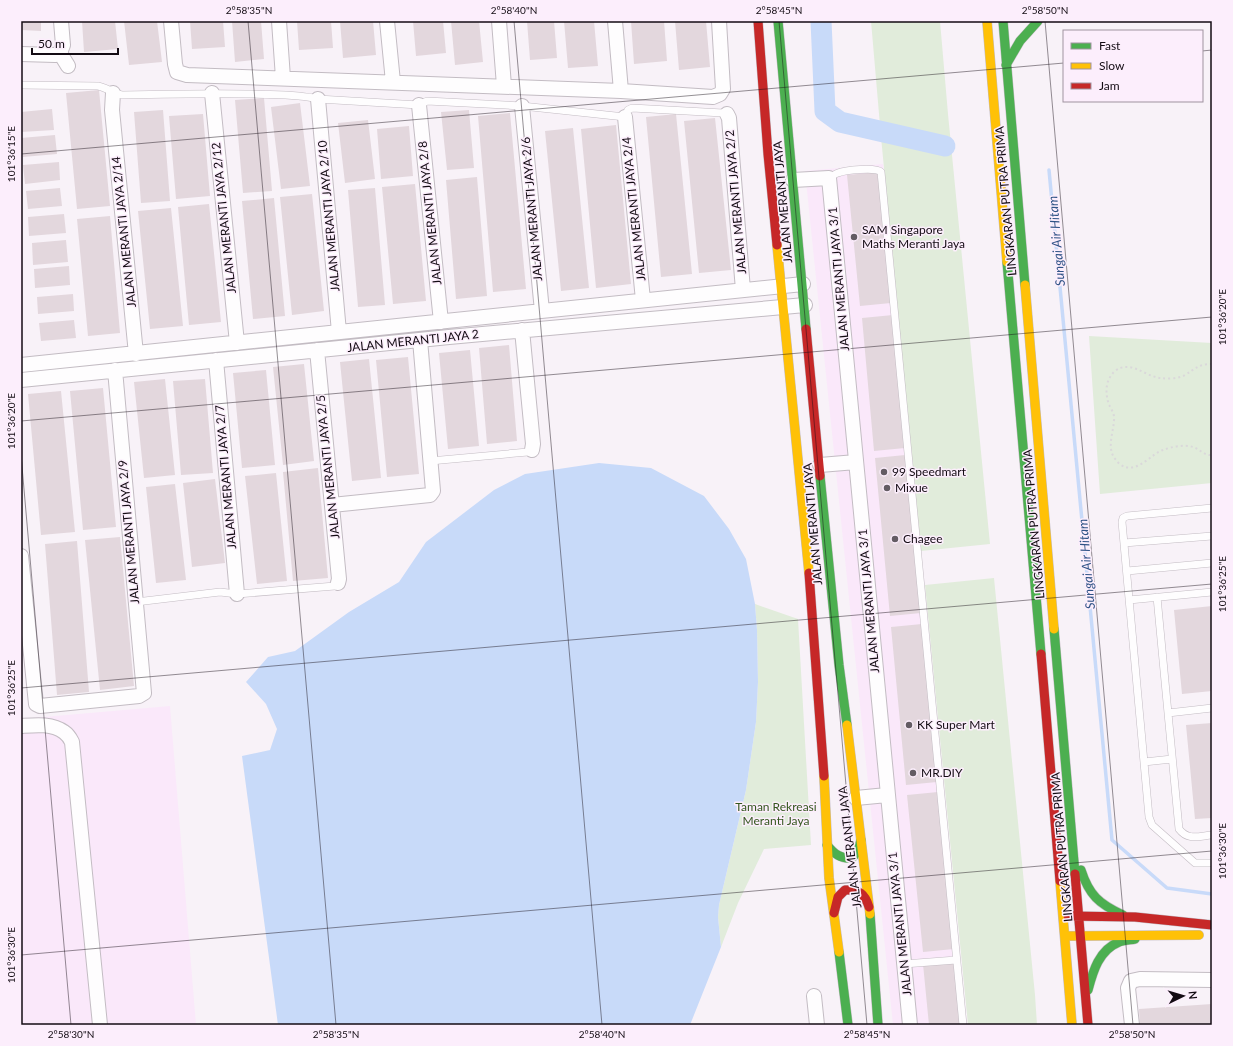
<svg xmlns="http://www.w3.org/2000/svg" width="1233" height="1046" font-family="Lato,sans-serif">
<rect width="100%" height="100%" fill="#f8f2f8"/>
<path fill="#fae8fa" d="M883,164l82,861h-72l-88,-854z
M170,706l26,319h-175v-306z"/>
<path fill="#e1ecdb" d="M871,21h69l8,93 42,430 -69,7 -40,-414z
M1089,336l123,7v140l-112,11z
M994,578l41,417 2,30h-69l-43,-440z
M755,604l43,15 13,226 -47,4 -26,54 -17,44 -3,-30 1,-12 27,-115 10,-68 2,-40 -1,-52z"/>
<path fill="#c8daf9" d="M599,463l52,5 53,28 25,33 17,30 9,45 2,26 1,52 -2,40 -10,68 -27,115 -1,12 3,30 -31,78h-412l-36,-269 28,-6 7,-21 -11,-25 -20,-22 22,-25 27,-6 54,-39 50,-30 27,-40 68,-52 31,-16z"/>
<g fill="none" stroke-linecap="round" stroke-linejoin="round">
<path stroke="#c8daf9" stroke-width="3.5" d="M1049,170l63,670 55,48 45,6"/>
<path stroke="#c8daf9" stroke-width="21" d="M821,21l4,90 15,11 105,24"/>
</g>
<path fill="#e3d7dd" d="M21,21h20v10l-20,-1z
M82,21h33l3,28 -34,3z
M124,21h33l5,41 -33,3z
M190,21h33l2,26 -33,2z
M232,21h29l3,38 -29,3z
M297,21h34l2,27 -34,2z
M340,21h33l3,34 -33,3z
M413,21h30l3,32 -30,3z
M451,21h28l4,41 -28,3z
M527,21h27l3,37 -27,2z
M564,21h30l4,45 -30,2z
M631,21h33l3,40 -33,3z
M675,21h31l4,46 -31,3z
M99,90l11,116 -33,3 -11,-116z
M264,98l8,93 -29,2 -8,-93z
M300,103l10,83 -29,3 -10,-82z
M52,109l2,21 -33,2v-20z
M163,110l7,91 -29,2 -7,-91z
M469,110l5,58 -27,2 -6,-58z
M510,113l16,176 -33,3 -15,-176z
M203,114l7,82 -34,3 -7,-83z
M676,114l16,160 -31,3 -15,-160z
M715,118l16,152 -32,3 -15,-152z
M368,120l7,59 -30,4 -7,-60z
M616,125l15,159 -35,4 -15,-159z
M409,126l4,50 -32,3 -4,-50z
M573,128l16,160 -28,3 -16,-160z
M55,135l2,19 -34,3 -2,-19z
M59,162l1,18 -35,4 -2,-19z
M878,172l13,131 -31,3 -13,-131z
M477,177l10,119 -31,3 -10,-119z
M415,184l11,117 -33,3 -11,-117z
M60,188l2,18 -34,3 -2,-18z
M375,188l10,117 -27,2 -10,-117z
M312,194l12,117 -32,4 -12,-118z
M274,198l11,118 -32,3 -11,-118z
M209,204l12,118 -32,3 -11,-118z
M171,208l12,118 -33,3 -12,-118z
M64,214l2,19 -37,3 -1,-19z
M110,216l10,117 -32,3 -11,-117z
M66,240l2,22 -35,3 -1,-22z
M69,266l1,19 -35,3 -1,-19z
M73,294l1,17 -36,3 -1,-17z
M893,315l12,133 -31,3 -12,-133z
M74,320l2,18 -35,3 -2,-18z
M509,345l8,96 -30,3 -8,-96z
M470,350l9,96 -31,3 -9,-96z
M408,357l11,117 -32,3 -11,-117z
M369,359l12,119 -29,3 -12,-119z
M304,364l10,97 -31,4 -10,-98z
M266,370l9,95 -33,3 -9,-95z
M165,379l10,96 -31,3 -10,-96z
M205,379l8,94 -32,2 -8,-94z
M103,388l13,139 -33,3 -13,-139z
M61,391l14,141 -34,3 -13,-141z
M905,455l16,158 -31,3 -15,-158z
M318,468l10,110 -35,3 -10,-109z
M276,473l11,108 -30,3 -12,-108z
M215,479l10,84 -33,4 -9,-84z
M175,484l11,96 -30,3 -10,-96z
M120,537l14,149 -34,4 -15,-150z
M77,541l12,151 -32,3 -12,-151z
M1212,606v85l-30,3 -8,-84z
M922,624l15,158 -31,3 -15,-158z
M1212,723v95l-17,1 -9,-94z
M938,792l16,157 -31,3 -16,-157z
M955,961l6,64h-32l-6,-61z
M1212,1004v21h-72l-1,-16z"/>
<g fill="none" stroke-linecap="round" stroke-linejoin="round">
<defs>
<path id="lane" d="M21,85l77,1c9,2 15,7 24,9 44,-1 88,-2 132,-1 21,1 44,0 64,5l101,6 8,-4 95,5 103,11 3,-7 4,-2 91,5 4,1
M829,178c3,-2 6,-4 9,-5 7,-3 38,-6 43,-1l82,853
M430,461l98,-9 4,-2
M1212,508l-85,8 -4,2 -1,4 27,295 3,8 43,38h17
M1124,543l88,-7
M1127,571l85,-8
M1157,597l22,232c9,12 20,7 33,6
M1129,600l83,-8
M136,602l84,-10 17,2 98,-8 3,-3
M1168,713l44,-5
M1144,762l28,-3
M904,964l52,-4"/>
<path id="street" d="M61,21l2,24 -3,8 8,13
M171,21l4,43 2,8 10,3 434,16 92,6 7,-3 3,-5 -4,-68
M279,21l4,57
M387,21l6,61
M499,21l5,65
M615,21l6,70
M21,54l34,1 5,-2
M113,93l-1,17 24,244
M212,93l25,250
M318,99l21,233
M419,105l22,217
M522,106l20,205
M727,114l2,4 14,172
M625,117l18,183
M793,180l36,-2 81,847
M522,330l11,114 -1,6
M317,350l22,229 -1,4
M216,360l21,234
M21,365l782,-81
M21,380l428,-43 356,-32
M820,465l36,-3
M332,505l98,-10 3,-4 -13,-151
M21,556l15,148 4,2 99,-10 5,-3 -29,-323
M21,726c14,-1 31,-3 43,6 3,2 6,6 8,10l28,283
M856,798l31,-3
M814,996l3,29
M1132,1025l-4,-37 3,-7 9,-2 72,1"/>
<path id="fast" d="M778,21l28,308
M1003,21l22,264
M1006,65l14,-24 18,-20
M1007,262l34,392
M820,476l19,189 8,60
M1054,629l21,245
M827,845c7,9 14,14 25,13l6,-7 3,-11
M1081,870c8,25 18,34 42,45
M870,914l8,111
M839,952l9,73
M1088,990c5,-19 11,-40 31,-48 5,-2 11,-2 16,-3"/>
<path id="slow" d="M987,21l20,241
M777,245l32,328
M1025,285l29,344
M847,725l23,189
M824,776l5,102 10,74
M1060,881l12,144
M1067,936l132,-1"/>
<path id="jam" d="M758,21l10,133 9,91
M806,329l14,147
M809,573l15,203
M1041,654l19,227
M1075,874l13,151
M834,913l4,-16 7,-7c14,-1 20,4 24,17
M1068,916l67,1 77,8"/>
</defs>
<use href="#lane" stroke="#c3bcc3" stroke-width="8"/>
<use href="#street" stroke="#c3bcc3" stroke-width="16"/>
<use href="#fast" stroke="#c3bcc3" stroke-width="10"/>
<use href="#slow" stroke="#c3bcc3" stroke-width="10"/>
<use href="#jam" stroke="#c3bcc3" stroke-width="10"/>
<path stroke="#dad8da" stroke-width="2" stroke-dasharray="2 3" stroke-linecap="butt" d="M1212,364c-14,0 -17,5 -27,11 -7,4 -17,4 -24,3 -16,-1 -30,-19 -46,-7 -10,9 -10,22 -6,34 2,3 4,7 5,11 1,14 -9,32 2,44 2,3 6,6 9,7 15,4 26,-13 38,-17 8,-3 21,-6 30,-3 7,2 11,9 19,8"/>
<use href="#lane" stroke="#fefdfe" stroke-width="7"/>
<use href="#street" stroke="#fefdfe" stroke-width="14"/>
<use href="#fast" stroke="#4caf50" stroke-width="9"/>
<use href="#slow" stroke="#ffc107" stroke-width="9"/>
<use href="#jam" stroke="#c62828" stroke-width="9"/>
</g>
<path fill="none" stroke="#130b13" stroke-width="1" stroke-opacity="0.45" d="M248,21l88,1004M514,21l88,1004M779,21l88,1004M1045,21l88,1004M1202,51l10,-1M21,154l1043,-91M21,421l1191,-104M21,455l50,570M21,688l1191,-104M21,955l1191,-104"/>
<g fill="#635c63" stroke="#fceefc" stroke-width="1.5">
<circle cx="854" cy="237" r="4"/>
<circle cx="884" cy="472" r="4"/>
<circle cx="887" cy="488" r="4"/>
<circle cx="895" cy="539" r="4"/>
<circle cx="909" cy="725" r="4"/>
<circle cx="913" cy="773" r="4"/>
</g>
<g text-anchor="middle" stroke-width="3" stroke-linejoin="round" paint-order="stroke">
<g font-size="12" fill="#130b13" stroke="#fceefc">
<text transform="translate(1006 201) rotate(-95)" y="4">LINGKARAN PUTRA PRIMA</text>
<text transform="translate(736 202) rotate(-95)" y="4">JALAN MERANTI JAYA 2/2</text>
<text transform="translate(783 202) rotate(-95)" y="4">JALAN MERANTI JAYA</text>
<text transform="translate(532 209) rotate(-95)" y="4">JALAN MERANTI JAYA 2/6</text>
<text transform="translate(634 209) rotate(-96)" y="4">JALAN MERANTI JAYA 2/4</text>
<text transform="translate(430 213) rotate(-96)" y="4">JALAN MERANTI JAYA 2/8</text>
<text transform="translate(329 216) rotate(-95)" y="4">JALAN MERANTI JAYA 2/10</text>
<text transform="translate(224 218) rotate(-96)" y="4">JALAN MERANTI JAYA 2/12</text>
<text transform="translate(124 232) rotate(-96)" y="4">JALAN MERANTI JAYA 2/14</text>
<text transform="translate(839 279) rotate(-95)" y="4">JALAN MERANTI JAYA 3/1</text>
<text transform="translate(413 341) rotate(-6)" y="4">JALAN MERANTI JAYA 2</text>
<text transform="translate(328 467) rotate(-96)" y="4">JALAN MERANTI JAYA 2/5</text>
<text transform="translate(226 477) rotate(-95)" y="4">JALAN MERANTI JAYA 2/7</text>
<text transform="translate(813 524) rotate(-95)" y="4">JALAN MERANTI JAYA</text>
<text transform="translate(1034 524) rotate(-95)" y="4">LINGKARAN PUTRA PRIMA</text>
<text transform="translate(129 532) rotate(-95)" y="4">JALAN MERANTI JAYA 2/9</text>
<text transform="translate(869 601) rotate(-95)" y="4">JALAN MERANTI JAYA 3/1</text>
<text transform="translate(850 847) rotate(-97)" y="4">JALAN MERANTI JAYA</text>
<text transform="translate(1062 847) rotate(-95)" y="4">LINGKARAN PUTRA PRIMA</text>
<text transform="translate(900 924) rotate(-96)" y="4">JALAN MERANTI JAYA 3/1</text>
</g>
<g font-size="12" fill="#130b13" stroke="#fceefc" text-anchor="start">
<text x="862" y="234">SAM Singapore<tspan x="862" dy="14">Maths Meranti Jaya</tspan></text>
<text x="892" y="476">99 Speedmart</text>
<text x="895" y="492">Mixue</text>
<text x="903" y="543">Chagee</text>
<text x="917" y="729">KK Super Mart</text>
<text x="921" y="777">MR.DIY</text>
</g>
<g font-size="12" fill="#34571e" stroke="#fceefc">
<text x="776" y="811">Taman Rekreasi<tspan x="776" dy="14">Meranti Jaya</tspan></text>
</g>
<g font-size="13" font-style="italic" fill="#2f5386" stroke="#fceefc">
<text transform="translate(1056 241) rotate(-95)" y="5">Sungai Air Hitam</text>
<text transform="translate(1086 564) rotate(-95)" y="5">Sungai Air Hitam</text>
</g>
</g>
<rect width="1233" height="1046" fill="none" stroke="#fceefc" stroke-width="44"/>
<rect x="1063" y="30" width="140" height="72" fill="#fceefc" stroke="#9f939f"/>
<rect x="1071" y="43" width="20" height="6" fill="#4caf50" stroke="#9f939f"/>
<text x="1099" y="50" font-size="12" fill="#130b13">Fast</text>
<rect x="1071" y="63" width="20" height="6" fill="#ffc107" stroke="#9f939f"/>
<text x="1099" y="70" font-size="12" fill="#130b13">Slow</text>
<rect x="1071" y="83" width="20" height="6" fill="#c62828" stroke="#9f939f"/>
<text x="1099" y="90" font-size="12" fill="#130b13">Jam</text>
<g transform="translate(1183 996) rotate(85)" stroke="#fceefc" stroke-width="3" paint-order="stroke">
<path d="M0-3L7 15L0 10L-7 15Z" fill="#130b13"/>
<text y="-6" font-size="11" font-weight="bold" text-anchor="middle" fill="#130b13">N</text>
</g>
<path d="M32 48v6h86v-6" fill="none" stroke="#130b13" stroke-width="2"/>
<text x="38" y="48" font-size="12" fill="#130b13" stroke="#fceefc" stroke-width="3" paint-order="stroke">50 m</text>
<rect x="22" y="22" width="1189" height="1002" fill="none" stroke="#130b13" stroke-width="1.5"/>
<g font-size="10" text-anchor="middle" fill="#130b13">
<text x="249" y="14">2°58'35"N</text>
<text x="514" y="14">2°58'40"N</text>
<text x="779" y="14">2°58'45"N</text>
<text x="1045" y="14">2°58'50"N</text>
<text transform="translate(11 154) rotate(-90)" y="4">101°36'15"E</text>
<text transform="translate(1222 317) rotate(-90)" y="4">101°36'20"E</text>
<text transform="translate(11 421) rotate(-90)" y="4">101°36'20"E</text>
<text transform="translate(1222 584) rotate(-90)" y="4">101°36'25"E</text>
<text transform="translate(11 688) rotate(-90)" y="4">101°36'25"E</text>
<text transform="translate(1222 851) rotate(-90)" y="4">101°36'30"E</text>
<text transform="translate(11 955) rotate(-90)" y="4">101°36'30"E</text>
<text x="71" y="1038">2°58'30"N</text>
<text x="336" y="1038">2°58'35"N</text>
<text x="602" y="1038">2°58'40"N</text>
<text x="867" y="1038">2°58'45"N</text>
<text x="1132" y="1038">2°58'50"N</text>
</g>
</svg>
